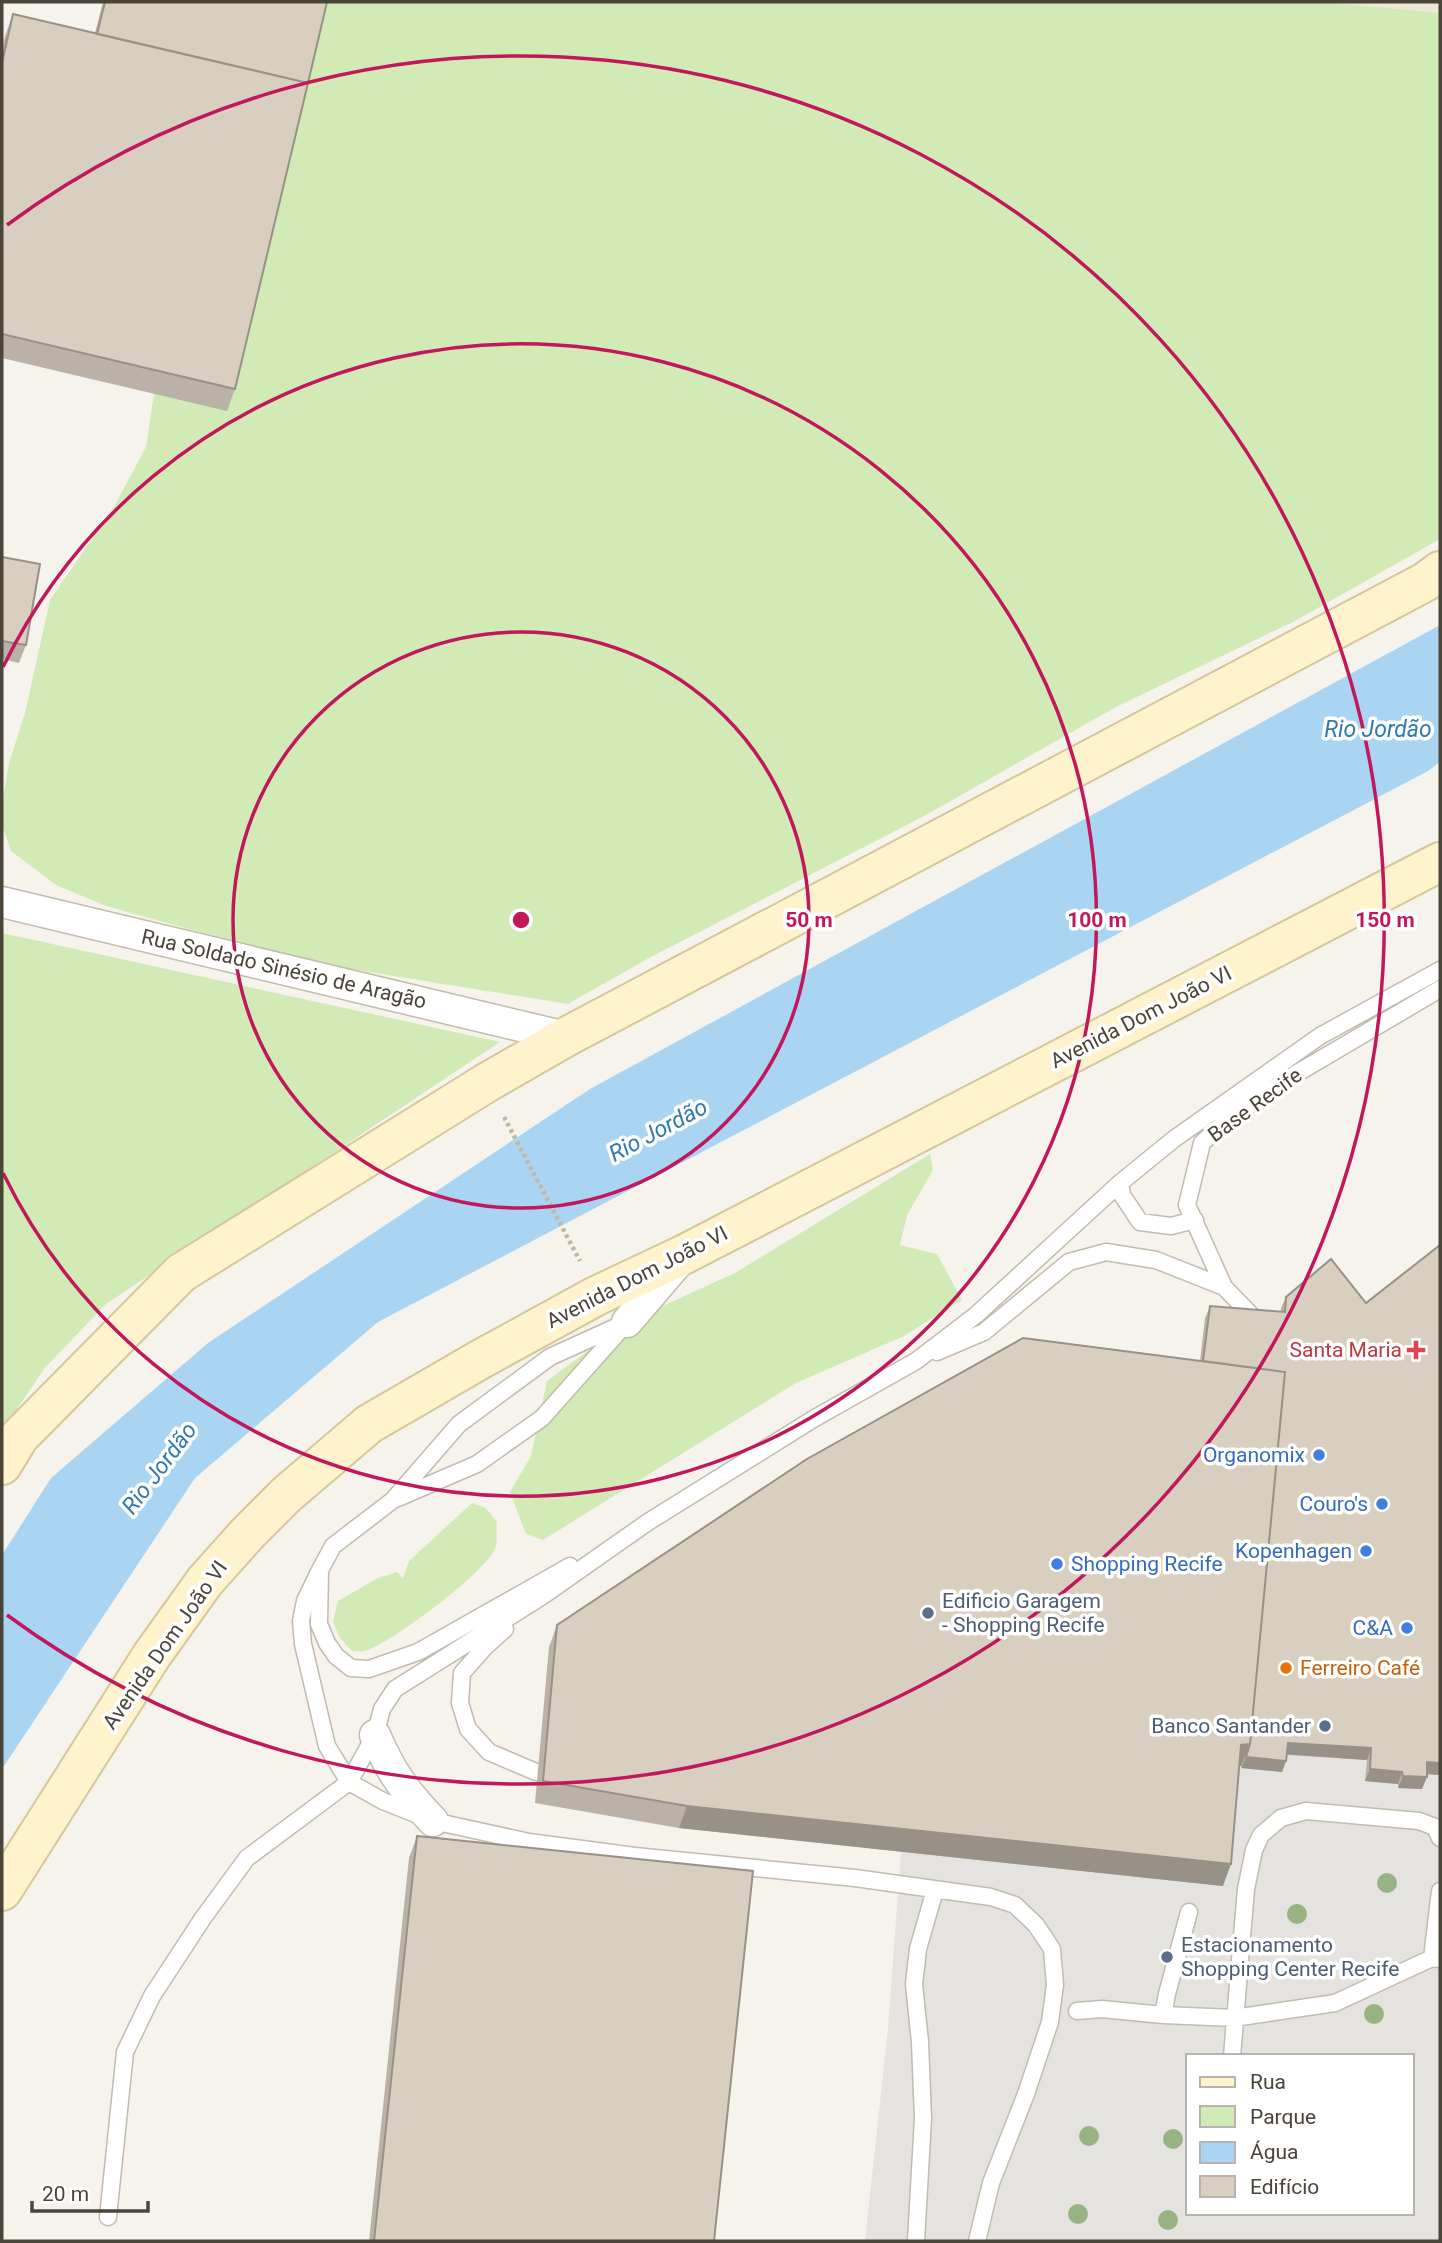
<svg xmlns="http://www.w3.org/2000/svg" width="1442" height="2243" font-family="Roboto,sans-serif">
<rect width="100%" height="100%" fill="#f6f3ec"/>
<path fill="#efe8d6" d="M1178,2h262v21z"/>
<path fill="#d2eab5" d="M241,2h1080l119,11v526l-145,82 -179,86 -190,108 -277,143 -81,46 -261,-42 -201,-56 -50,-21 -45,-34 -9,-26v-18l7,-44 16,-50 25,-113 65,-95 31,-58 9,-60z
M2,933l498,109 -394,262 -62,65 -42,62z
M930,1154l3,16 -26,45 -7,30 37,9 25,46 -58,36 -108,47 -253,157 -17,-6 -16,-42 21,-36 16,-75 80,-59 108,-49z
M472,1503l14,5 11,14c-1,7 1,20 -2,27 -13,26 -99,90 -127,101 -5,2 -10,1 -16,1l-12,-13 -7,-16 5,-21 40,-23 19,-6 6,6 6,-17z"/>
<path fill="#e5e3e0" fill-rule="evenodd" d="M1284,1754l83,5 -1,22 32,3 1,4 23,1 1,-15 17,1v466h-575l23,-213 13,-176 332,-85 49,5zM1188,2056h224v157h-224z"/>
<path fill="#a9d4f2" d="M1440,625v137l-12,9 -1050,551 -183,156 -193,291v-214l49,-77 157,-135 382,-254z"/>
<g fill="none" stroke-linecap="round" stroke-linejoin="round">
<defs>
<path id="lane" d="M1120,1183l2,12 18,27 31,4 24,-6
M1258,1322l-34,-35 -37,-82 15,-62 27,-25 65,-43 146,-86
M937,1352l47,-20 85,-70 37,-10 50,8 68,27
M398,1498l79,-34 65,-46 80,-90
M570,1566l-152,86 -49,17 -18,-1 -15,-12 -9,-13 -8,-19 1,-54 13,-24 60,-46 66,-76 91,-67 77,-35
M320,1570l-15,31 -4,20 2,23 24,102 22,36 34,19 50,20 96,21 106,14 220,22 136,19 24,8 21,20 16,24 3,36 -5,37 -24,72 -35,89 -14,58
M505,1629l-20,18 -23,26 -2,30 8,26 21,23 47,20
M1432,1958l8,-67
M1077,2011l25,-2 61,6 71,3 101,-15 97,-45 8,1
M1163,2015l4,-21 22,-82
M1232,2056l14,-167 8,-39 7,-15 20,-17 25,-7 113,10 16,6 5,11
M108,2217l17,-165 27,-56 51,-78 44,-60 102,-76 26,-47 7,-26 13,-20 149,-94 104,-73 167,-104 101,-57 60,-46 144,-132 54,-44 146,-103 120,-66
M916,2241l7,-123 -3,-76 -6,-58 4,-35 17,-59"/>
<path id="street" d="M2,902l564,135
M627,1322l54,-63
M375,1735c15,36 31,58 58,86"/>
<path id="secondary" d="M2,1465l17,-28 162,-164 305,-190 80,-46 859,-455 15,-11
M2,1891l150,-236 53,-74 43,-48 38,-38 83,-71 112,-65 115,-63 89,-42 755,-392"/>
</defs>
<use href="#lane" stroke="#c2bbae" stroke-width="19"/>
<use href="#street" stroke="#c2bbae" stroke-width="33"/>
<use href="#secondary" stroke="#d6c79b" stroke-width="42"/>
<path stroke="#c4b79f" stroke-width="4.5" stroke-dasharray="3.5 3.5" stroke-linecap="butt" d="M504,1117l76,144"/>
<use href="#lane" stroke="#fff" stroke-width="16"/>
<use href="#street" stroke="#fff" stroke-width="30"/>
<use href="#secondary" stroke="#fff3cd" stroke-width="38"/>
</g>
<g fill="#97b381">
<circle cx="1387" cy="1883" r="10"/>
<circle cx="1297" cy="1914" r="10"/>
<circle cx="1374" cy="2014" r="10"/>
<circle cx="1089" cy="2136" r="10"/>
<circle cx="1173" cy="2139" r="10"/>
<circle cx="1078" cy="2214" r="10"/>
<circle cx="1168" cy="2220" r="10"/>
</g>
<path fill="#bab2a6" d="M103,2h224l-92,387 -8,22 -225,-53v-307l3,-15 8,-22 82,19z
M2,557l24,88 -7,18 -17,-4z
M1440,1245v530l-13,-1 -5,15 -24,-1v-4l-33,-3 2,-21 -80,-5 -5,17 -41,-4 1,-2h-3l-16,120 -544,-58 -144,-25 14,-156 8,-22 643,-264 5,-43 5,-12 71,6v-4l5,-11 80,6z
M417,1836l297,405h-345l40,-383z"/>
<path fill="#979187" d="M1288,1743l83,5 -4,12 -83,-6z
M1250,1744l-9,22 -8,1 8,-22z
M1246,1757l40,4 -4,11 -41,-4z
M1427,1762l13,1v12l-17,-1z
M1370,1769l32,3 -4,12 -33,-3z
M1403,1776l24,1 -5,12 -24,-1z
M687,1806l544,58 -8,22 -544,-58z"/>
<path fill="#d8cfc1" stroke="#979187" stroke-width="2" d="M105,2h222l-19,81 -211,-49z
M13,14l295,69 -73,306 -233,-55v-271z
M2,557l38,7 -14,81 -24,-4z
M1440,1245v518l-13,-1v15l-24,-1 -1,-4 -32,-3 1,-21 -83,-5 -2,18 -40,-4 4,-13 35,-372 -82,-11 7,-55 75,6 1,-15 45,-38 35,44z
M1023,1338l262,34 -35,372 -9,1 -10,119 -544,-58 -144,-25 14,-156 250,-166z
M417,1836l336,35 -39,370h-340z"/>
<g fill="none" stroke="#c2185b" stroke-width="3.5">
<circle cx="521" cy="920" r="288"/>
<path d="M3 667A576 576 0 1 1 3 1173"/>
<path d="M7 225A864 864 0 1 1 7 1615"/>
</g>
<path fill="#e0444e" stroke="#fff" stroke-width="2.5" d="M1412.5 1339.5h7v7h7v7h-7v7h-7v-7h-7v-7h7z"/>
<g fill="#3f7fe0" stroke="#fff" stroke-width="2.5">
<circle cx="1319" cy="1455" r="7"/>
<circle cx="1382" cy="1504" r="7"/>
<circle cx="1366" cy="1551" r="7"/>
<circle cx="1057" cy="1564" r="7"/>
<circle cx="1407" cy="1628" r="7"/>
</g>
<g fill="#5c6f8a" stroke="#fff" stroke-width="2.5">
<circle cx="928" cy="1613" r="7"/>
<circle cx="1325" cy="1726" r="7"/>
<circle cx="1167" cy="1957" r="7"/>
</g>
<circle fill="#e8710a" stroke="#fff" stroke-width="2.5" cx="1286" cy="1668" r="7"/>
<g text-anchor="middle" stroke-width="7" stroke-linejoin="round" paint-order="stroke">
<g font-size="21" fill="#4b4439" stroke="#fff">
<text transform="translate(284 969) rotate(13)" y="7">Rua Soldado Sinésio de Aragão</text>
<text transform="translate(1141 1017) rotate(-27)" y="7">Avenida Dom João VI</text>
<text transform="translate(1255 1105) rotate(-36)" y="7">Base Recife</text>
<text transform="translate(637 1277) rotate(-27)" y="7">Avenida Dom João VI</text>
<text transform="translate(165 1645) rotate(-55)" y="7">Avenida Dom João VI</text>
</g>
<g font-size="21" fill="#be3a42" stroke="#fff" text-anchor="end">
<text x="1402" y="1357">Santa Maria</text>
</g>
<g font-size="21" fill="#366cbe" stroke="#fff" text-anchor="end">
<text x="1305" y="1462">Organomix</text>
<text x="1368" y="1511">Couro's</text>
<text x="1352" y="1558">Kopenhagen</text>
<text x="1071" y="1571" text-anchor="start">Shopping Recife</text>
<text x="1393" y="1635">C&amp;A</text>
</g>
<g font-size="21" fill="#4e5e75" stroke="#fff" text-anchor="start">
<text x="942" y="1608">Edificio Garagem<tspan x="942" dy="24">- Shopping Recife</tspan></text>
<text x="1311" y="1733" text-anchor="end">Banco Santander</text>
<text x="1181" y="1952">Estacionamento<tspan x="1181" dy="24">Shopping Center Recife</tspan></text>
</g>
<g font-size="21" fill="#c56008" stroke="#fff" text-anchor="start">
<text x="1300" y="1675">Ferreiro Café</text>
</g>
<g font-size="23" font-style="italic" fill="#2e7ab2" stroke="#fff">
<text x="1378" y="737">Rio Jordão</text>
<text transform="translate(658 1130) rotate(-28)" y="8">Rio Jordão</text>
<text transform="translate(159 1468) rotate(-53)" y="8">Rio Jordão</text>
</g>
</g>
<circle cx="521" cy="920" r="10" fill="#c2185b" stroke="#fff" stroke-width="3.5"/>
<g font-size="21" text-anchor="middle" font-weight="bold" fill="#c2185b" stroke="#fff" stroke-width="7" stroke-linejoin="round" paint-order="stroke">
<text x="809" y="927">50 m</text>
<text x="1097" y="927">100 m</text>
<text x="1385" y="927">150 m</text>
</g>
<rect width="1442" height="2243" fill="none" stroke="#4b4439" stroke-width="7"/>
<rect x="1186" y="2054" width="228" height="161" fill="#ffffff" stroke="#b7b4b0" stroke-width="2"/>
<rect x="1200" y="2077" width="35" height="10" fill="#fff3cd" stroke="#b7b4b0" stroke-width="2"/>
<text x="1250" y="2089" font-size="21" fill="#4b4439">Rua</text>
<rect x="1200" y="2106" width="35" height="21" fill="#d2eab5" stroke="#b7b4b0" stroke-width="2"/>
<text x="1250" y="2124" font-size="21" fill="#4b4439">Parque</text>
<rect x="1200" y="2142" width="35" height="21" fill="#a9d4f2" stroke="#b7b4b0" stroke-width="2"/>
<text x="1250" y="2159" font-size="21" fill="#4b4439">Água</text>
<rect x="1200" y="2176" width="35" height="21" fill="#d8cfc1" stroke="#b7b4b0" stroke-width="2"/>
<text x="1250" y="2194" font-size="21" fill="#4b4439">Edifício</text>
<path d="M32 2201v10h116v-10" fill="none" stroke="#4b4439" stroke-width="3.5"/>
<text x="42" y="2201" font-size="21" fill="#4b4439" stroke="#ffffff" stroke-width="5" paint-order="stroke">20 m</text>
</svg>
